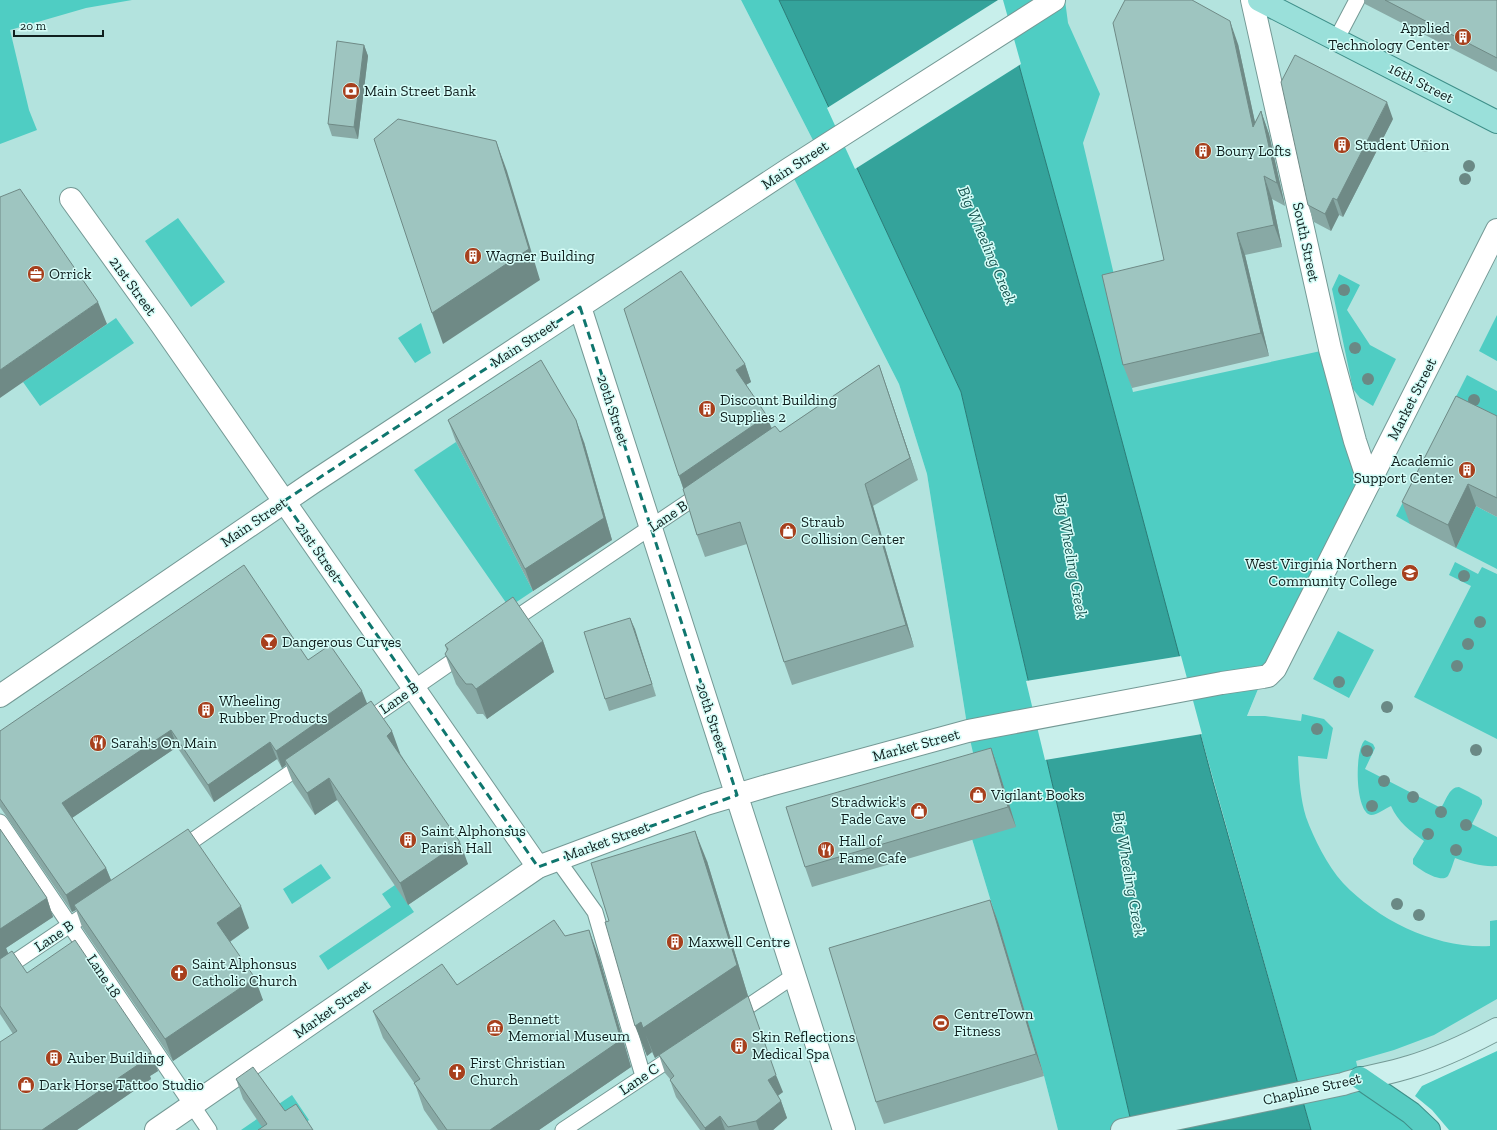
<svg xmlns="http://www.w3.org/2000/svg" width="1497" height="1130" font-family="'Zilla Slab',serif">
<rect width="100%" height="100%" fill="#c8efeb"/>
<path fill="#b3e3de" d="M5,0h736l77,150 -29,19 110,215 28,90 41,257 30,37 18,59 -44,12 72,237 14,54h-1058v-1127z
M1001,0h496v1029l-137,49 -116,-354 19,-47 67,-327 -220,48z"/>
<path fill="#4fcdc3" d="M0,0h132l-46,8 -76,22 19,80 8,20 -37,14z
M741,0h38l182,392 172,738h-75l-14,-54 -72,-237 6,-65 -10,-43 -41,-257 -28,-90 -110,-215 29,-19z
M1001,0h64l3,23 32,71 -17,49 36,153 -9,2 23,94 197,-43 39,134 -106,194 -16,39h18l36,5 1,-7 22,5 9,9 -6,31 -29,-3c1,21 2,41 8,61 8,22 21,48 37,66 36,38 94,66 147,63v-25l7,-1v79l-63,36 -40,15 -38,11 4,17 69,52h-118l-123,-441 -89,-334z
M178,218l47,64 -34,25 -46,-66z
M1339,274l21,11 -13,25 23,35 26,14 -23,47 -13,-8 -7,-9 -21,-100z
M1497,315v46l-18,-10z
M116,318l18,25 -94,63 -17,-24z
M421,323l10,30 -16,10 -17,-25z
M1467,375l30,16v43l-33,-16 -54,106 -14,-8z
M456,442l77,149 -24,16 -95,-137z
M1476,506l21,11v52l-41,-21z
M1455,562l23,12 4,-7 15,7v165l-83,-42 57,-111 -22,-11z
M1338,631l36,19 -25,48 -36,-19z
M1365,740l8,4 2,4 -10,21 76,39c5,-7 8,-21 18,-21l20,10 3,3v4l-10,20 25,13v29c-14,1 -28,-3 -42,-8 -2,5 -4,13 -7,18 -7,8 -29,-7 -35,-12v-5l11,-18c-14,-10 -26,-19 -33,-35 -5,2 -14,9 -20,9 -16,-2 -17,-65 -6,-75z
M321,864l10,14 -39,26 -9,-15z
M395,885l19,27 -86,58 -9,-14 72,-49 -9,-13z
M1497,1051v79h-48l-17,-20 -17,-14 7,-10z
M292,1095l17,25 -13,10h-55z"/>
<path fill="#34a39b" stroke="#297b76" d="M779,0h222l98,355 114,427 98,348h-178l-172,-738z"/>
<path fill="#c8efeb" d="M998,0h5l18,64 -166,105 -28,-61z
M1181,656l21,78 -157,26 -19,-79z"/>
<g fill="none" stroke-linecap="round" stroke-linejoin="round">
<defs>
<path id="service" d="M1336,40l21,-40
M507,624l196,-132
M362,724l104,-72
M0,822l209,308
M179,850l127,-88
M557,859l38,53 48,164
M0,972l95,-64
M734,1016l61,-41
M563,1130l116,-77"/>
<path id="minor" d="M1252,0l78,349 25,92 14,42
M71,199l90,125 377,543"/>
<path id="tertiary" d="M580,307l264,823
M0,696l312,-213 477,-314 265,-169
M156,1130l382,-263 168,-63 64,-19 198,-54 254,-48 41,-6 5,-1 7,-7 222,-439"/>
<path id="secondary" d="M1122,1130l221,-46c21,-7 44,-10 66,-17 31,-9 60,-23 88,-38"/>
<path id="primary" d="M1259,0l238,122"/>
<path id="motorway" d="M1360,1078l51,35 18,17"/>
</defs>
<use href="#service" stroke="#749995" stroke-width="17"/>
<use href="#minor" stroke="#749995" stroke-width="24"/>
<use href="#tertiary" stroke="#749995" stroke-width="24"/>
<use href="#secondary" stroke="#749995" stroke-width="24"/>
<use href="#primary" stroke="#3e8f89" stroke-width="24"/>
<use href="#motorway" stroke="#3e8f89" stroke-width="24"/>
<use href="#service" stroke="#fff" stroke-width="15"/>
<use href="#minor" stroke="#fff" stroke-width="22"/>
<use href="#tertiary" stroke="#fff" stroke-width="22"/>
<use href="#secondary" stroke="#ccf0ed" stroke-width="22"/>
<use href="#primary" stroke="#9ae0da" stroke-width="22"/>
<use href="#motorway" stroke="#56ccc2" stroke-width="22"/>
</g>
<g fill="#6a8985">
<circle cx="1425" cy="146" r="6"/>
<circle cx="1469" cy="166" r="6"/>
<circle cx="1465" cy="179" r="6"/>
<circle cx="1344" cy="290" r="6"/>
<circle cx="1355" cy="348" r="6"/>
<circle cx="1368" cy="379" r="6"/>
<circle cx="1474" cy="400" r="6"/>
<circle cx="1464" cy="576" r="6"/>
<circle cx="1480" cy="622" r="6"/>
<circle cx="1468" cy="644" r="6"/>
<circle cx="1457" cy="666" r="6"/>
<circle cx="1339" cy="682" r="6"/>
<circle cx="1387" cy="707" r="6"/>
<circle cx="1317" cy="729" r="6"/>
<circle cx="1476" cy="750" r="6"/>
<circle cx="1367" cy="751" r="6"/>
<circle cx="1384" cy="781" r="6"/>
<circle cx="1413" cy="797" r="6"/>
<circle cx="1372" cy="806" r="6"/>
<circle cx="1441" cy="812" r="6"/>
<circle cx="1466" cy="825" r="6"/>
<circle cx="1428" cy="834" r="6"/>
<circle cx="1456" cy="850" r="6"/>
<circle cx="1397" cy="904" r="6"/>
<circle cx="1419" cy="915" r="6"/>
</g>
<path fill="#88a9a5" d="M1364,0h133v72l-132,-68z
M1238,44l17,78 6,-11 8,23 16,72 -13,-7 10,48 -37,8 24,101 -137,32 -9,-23 41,-105z
M364,45l4,11 -10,83 -26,-3 -4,-12z
M1393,119l-50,98 -4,-2 -8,16 -17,-9 -6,-17z
M745,364l6,18 -5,3 26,43 8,4 99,-67 39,115 -45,26 41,141 -122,38 -8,-23 -37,-118 -42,13 -8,-22 -14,-47 -4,-12z
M1497,416v101l-21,-11 -20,42 -46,-24 -8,-22z
M448,420l136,22 28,98 -79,51 -77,-149z
M630,618l26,78 -47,15 -4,-12z
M543,641l11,31 -67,47 -4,-5h-6l-21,-30 -11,-30 2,-3 -2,-6z
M308,660l59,44 33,49 68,111 -60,41 -71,-105 -22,15 -22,-32 -7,-18 -4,3 -5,-9 -63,43 -37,-55 -105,71 34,50 5,12 138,48 -19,14 33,58 -90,61 -91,-134 -6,-17 -4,2 -72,-105v-76z
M991,748l7,20 18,59 -204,60 -7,-20z
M0,829l47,69 6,19 -47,31 2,6 19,19 124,79 7,19 -8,5 1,3 -74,51h-77l13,-96 -13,-20z
M707,861l41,135 -93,62 -3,-6 -5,4 -38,-135z
M990,900l8,22 46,154 -160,48 -8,-22z
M565,936l34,21 32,110 -92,63h-101l-14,-20 -9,-26 -32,-46 -10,-27 84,-26z
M659,1055l124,37 -5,4 3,5 6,17 -14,12h-73l-24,-33 -6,-17v-1l-5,-6z
M236,1079l49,32 -23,16 -19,-28z"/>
<path fill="#6f8a86" d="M1230,21l8,23 23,106 -8,-23z
M364,45l4,11 -10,83 -4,-12z
M1387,102l6,17 -50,98 -6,-17z
M1261,111l8,23 16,72 -8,-23z
M496,141l11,30 33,109 -97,64 -11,-31z
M1264,176l8,23 10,48 -8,-22z
M1333,198l6,17 -8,16 -6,-17z
M1237,233l8,22 24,101 -8,-23z
M98,302l9,22 -107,74v-28z
M745,364l6,18 -9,5 -6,-17z
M879,365l8,23 31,92 -8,-22z
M767,416l6,17 -88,60 -6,-17z
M576,420l8,22 28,98 -79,51 -8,-22z
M865,484l8,22 41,141 -8,-22z
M1468,484l8,22 -20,42 -8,-23z
M630,618l5,11 21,67z
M543,641l11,31 -67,47 -11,-30z
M362,691l7,17 -84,52 1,5 -4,3 -6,-17z
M171,730l6,17 -108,73 -7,-17z
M392,731l8,22 -4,5 -9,-22z
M270,742l7,17 -63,43 -6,-17z
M991,748l7,20 18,59 -8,-20z
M329,778l8,22 -22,15 -8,-22z
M695,831l12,30 41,135 -93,62 -12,-30z
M460,842l8,22 -60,41 -8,-22z
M106,868l7,17 -39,20 2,5 -4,2 -6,-17z
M47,898l6,19 -47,31 3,7 -9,7v-33z
M990,900l8,22 46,154 -8,-22z
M241,906l8,22 -24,17 -8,-22z
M589,930l10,27 32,110 -92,63h-49z
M255,978l8,22 -90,61 -8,-22z
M641,1022l11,30 -5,4 -12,-30z
M151,1052l7,19 -8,5 1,3 -74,51h-35z
M776,1075l7,17 -9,6 -6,-18z
M781,1101l6,17 -14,12h-14l-3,-9z
M720,1116l5,14h-20v-2z"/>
<path fill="#9ec5c0" stroke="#6f8a86" d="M1125,0h67l38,21 23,106 8,-16 16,72 -13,-7 10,49 -37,8 24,100 -138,32 -21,-90 62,-15 -51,-237z
M1385,0h112v58z
M337,41l27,4 -10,82 -26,-3z
M1295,55l92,47 -50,98 -4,-2 -8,16 -17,-9 -27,-123z
M398,119l98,22 33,108 -97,64 -58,-174z
M20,189l78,113 -98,68v-173z
M681,271l64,93 -9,6 31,46 -88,60 -55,-167z
M541,360l35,60 28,98 -79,51 -77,-149z
M879,365l31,93 -45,26 41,141 -122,37 -44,-140 -43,13 -14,-46 92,-63 5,6z
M1456,396l41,20v82l-29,-14 -20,41 -46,-23z
M244,565l64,95 22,-15 32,46 -86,60 -6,-9 -62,43 -37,-55 -109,73 44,65 -40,27 -66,-96v-68z
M513,597l30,44 -67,48 -4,-5h-6l-7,-9 -14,-21 3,-5 -3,-4z
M630,618l22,66 -47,15 -21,-67z
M371,701l21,30 -5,5 73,106 -60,41 -71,-105 -22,15 -22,-33z
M991,748l17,59 -203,60 -19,-60z
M0,829l47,69 -47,31z
M188,829l53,77 -24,17 38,55 -90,61 -91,-134z
M695,831l42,134 -94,63 -2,-6 -6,4 -30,-104 4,-1 -18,-58z
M990,900l46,154 -160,48 -47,-154z
M554,920l11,16 24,-6 32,110 -131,90h-43l-33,-47 6,-4 -47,-68 69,-47 15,21z
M75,940l76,112 -8,6 2,2 -103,70h-42v-88l17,-11 -17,-25v-47l12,-8 15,22z
M748,996l28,79 -8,5 13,21 -25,20 -28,6 -8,-11 -15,12 -35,-48 4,-4 -15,-21z
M253,1067l32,44 11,-7 17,26h-55l9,-6 -31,-45z"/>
<path fill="none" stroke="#0f766e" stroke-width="3" stroke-dasharray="8 5" stroke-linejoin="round" d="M580,307l157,488 -199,72 -254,-366z"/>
<defs>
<symbol id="building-disc" viewBox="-11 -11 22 22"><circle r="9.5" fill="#a7401d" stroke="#d5fdf8"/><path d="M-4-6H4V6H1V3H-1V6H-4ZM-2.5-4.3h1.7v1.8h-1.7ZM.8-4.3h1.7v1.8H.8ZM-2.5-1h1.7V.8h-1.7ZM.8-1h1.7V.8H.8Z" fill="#fff"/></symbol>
<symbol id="bank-disc" viewBox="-11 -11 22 22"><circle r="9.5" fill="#a7401d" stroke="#d5fdf8"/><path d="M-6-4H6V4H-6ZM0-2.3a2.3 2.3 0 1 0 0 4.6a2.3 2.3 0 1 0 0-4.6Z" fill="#fff"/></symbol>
<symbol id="office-disc" viewBox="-11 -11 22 22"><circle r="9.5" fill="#a7401d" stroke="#d5fdf8"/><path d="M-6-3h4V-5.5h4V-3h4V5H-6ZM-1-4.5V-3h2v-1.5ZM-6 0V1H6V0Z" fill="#fff"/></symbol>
<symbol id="shop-disc" viewBox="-11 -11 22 22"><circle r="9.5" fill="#a7401d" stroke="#d5fdf8"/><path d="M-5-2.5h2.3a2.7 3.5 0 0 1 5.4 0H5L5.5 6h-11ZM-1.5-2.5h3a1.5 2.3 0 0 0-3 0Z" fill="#fff"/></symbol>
<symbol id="university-disc" viewBox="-11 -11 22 22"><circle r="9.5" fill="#a7401d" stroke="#d5fdf8"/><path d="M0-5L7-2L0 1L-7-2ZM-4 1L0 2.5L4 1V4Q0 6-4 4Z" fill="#fff"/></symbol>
<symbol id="bar-disc" viewBox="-11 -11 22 22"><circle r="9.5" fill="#a7401d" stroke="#d5fdf8"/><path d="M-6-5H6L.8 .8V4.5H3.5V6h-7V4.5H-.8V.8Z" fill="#fff"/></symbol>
<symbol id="restaurant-disc" viewBox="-11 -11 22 22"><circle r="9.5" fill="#a7401d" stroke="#d5fdf8"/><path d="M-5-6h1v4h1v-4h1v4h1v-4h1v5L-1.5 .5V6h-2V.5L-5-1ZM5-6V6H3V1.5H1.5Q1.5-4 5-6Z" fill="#fff"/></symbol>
<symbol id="church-disc" viewBox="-11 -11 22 22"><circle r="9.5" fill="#a7401d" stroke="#d5fdf8"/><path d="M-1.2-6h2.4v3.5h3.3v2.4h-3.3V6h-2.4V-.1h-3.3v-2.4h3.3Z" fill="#fff"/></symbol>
<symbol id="stadium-disc" viewBox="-11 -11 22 22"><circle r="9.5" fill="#a7401d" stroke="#d5fdf8"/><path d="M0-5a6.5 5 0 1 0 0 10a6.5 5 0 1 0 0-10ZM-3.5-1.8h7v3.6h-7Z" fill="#fff"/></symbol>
<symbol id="museum-disc" viewBox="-11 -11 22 22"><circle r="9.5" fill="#a7401d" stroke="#d5fdf8"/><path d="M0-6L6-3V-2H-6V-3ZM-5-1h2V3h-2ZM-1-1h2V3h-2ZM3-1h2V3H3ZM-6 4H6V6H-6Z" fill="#fff"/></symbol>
</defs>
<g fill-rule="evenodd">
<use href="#building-disc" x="1453" y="27" width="20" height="20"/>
<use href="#bank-disc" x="341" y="81" width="20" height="20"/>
<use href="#building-disc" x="1332" y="135" width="20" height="20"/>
<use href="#building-disc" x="1193" y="141" width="20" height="20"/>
<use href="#building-disc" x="463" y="246" width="20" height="20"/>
<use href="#office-disc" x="26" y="264" width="20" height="20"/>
<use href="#building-disc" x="697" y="399" width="20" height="20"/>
<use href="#building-disc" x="1457" y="460" width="20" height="20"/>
<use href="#shop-disc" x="778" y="521" width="20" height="20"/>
<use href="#university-disc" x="1400" y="563" width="20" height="20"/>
<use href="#bar-disc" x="259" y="632" width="20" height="20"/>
<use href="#building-disc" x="196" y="700" width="20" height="20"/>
<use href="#restaurant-disc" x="88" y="733" width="20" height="20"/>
<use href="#shop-disc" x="968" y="785" width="20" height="20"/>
<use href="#shop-disc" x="909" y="801" width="20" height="20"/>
<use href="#building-disc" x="398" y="830" width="20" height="20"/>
<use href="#restaurant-disc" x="816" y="840" width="20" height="20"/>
<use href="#building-disc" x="665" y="932" width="20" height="20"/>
<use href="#church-disc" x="169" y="963" width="20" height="20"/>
<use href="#stadium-disc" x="931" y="1013" width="20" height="20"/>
<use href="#museum-disc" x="485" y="1018" width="20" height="20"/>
<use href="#building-disc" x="729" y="1036" width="20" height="20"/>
<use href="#building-disc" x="44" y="1048" width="20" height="20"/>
<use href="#church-disc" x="447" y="1062" width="20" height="20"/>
<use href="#shop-disc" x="16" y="1075" width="20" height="20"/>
</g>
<g text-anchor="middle" stroke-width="3" stroke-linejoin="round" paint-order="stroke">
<g font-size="15" fill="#101f1e" stroke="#d5fdf8" text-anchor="start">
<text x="1450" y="33" text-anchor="end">Applied<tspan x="1450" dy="17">Technology Center</tspan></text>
<text x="364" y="96">Main Street Bank</text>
<text x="1355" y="150">Student Union</text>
<text x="1216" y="156">Boury Lofts</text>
<text x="486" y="261">Wagner Building</text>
<text x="49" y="279">Orrick</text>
<text x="720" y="405">Discount Building<tspan x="720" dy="17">Supplies 2</tspan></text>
<text x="1454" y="466" text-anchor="end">Academic<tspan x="1454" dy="17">Support Center</tspan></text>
<text x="801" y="527">Straub<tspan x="801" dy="17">Collision Center</tspan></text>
<text x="1397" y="569" text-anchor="end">West Virginia Northern<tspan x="1397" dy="17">Community College</tspan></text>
<text x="282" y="647">Dangerous Curves</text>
<text x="219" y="706">Wheeling<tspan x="219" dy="17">Rubber Products</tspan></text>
<text x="111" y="748">Sarah's On Main</text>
<text x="991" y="800">Vigilant Books</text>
<text x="906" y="807" text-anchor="end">Stradwick's<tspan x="906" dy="17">Fade Cave</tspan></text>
<text x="421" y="836">Saint Alphonsus<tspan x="421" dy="17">Parish Hall</tspan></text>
<text x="839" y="846">Hall of<tspan x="839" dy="17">Fame Cafe</tspan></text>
<text x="688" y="947">Maxwell Centre</text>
<text x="192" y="969">Saint Alphonsus<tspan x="192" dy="17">Catholic Church</tspan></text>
<text x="954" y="1019">CentreTown<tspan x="954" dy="17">Fitness</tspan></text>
<text x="508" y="1024">Bennett<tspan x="508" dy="17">Memorial Museum</tspan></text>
<text x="752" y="1042">Skin Reflections<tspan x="752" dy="17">Medical Spa</tspan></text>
<text x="67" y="1063">Auber Building</text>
<text x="470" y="1068">First Christian<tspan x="470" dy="17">Church</tspan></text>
<text x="39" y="1090">Dark Horse Tattoo Studio</text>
</g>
<g font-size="15" fill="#101f1e" stroke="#d5fdf8">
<text transform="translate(1421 83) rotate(27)" y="5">16th Street</text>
<text transform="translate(795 165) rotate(-33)" y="5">Main Street</text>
<text transform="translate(1306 242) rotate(78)" y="5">South Street</text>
<text transform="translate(133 286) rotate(54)" y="5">21st Street</text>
<text transform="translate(524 343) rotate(-33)" y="5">Main Street</text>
<text transform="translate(1412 399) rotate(-63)" y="5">Market Street</text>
<text transform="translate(613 410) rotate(72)" y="5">20th Street</text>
<text transform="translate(668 516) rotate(-34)" y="5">Lane B</text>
<text transform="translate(254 522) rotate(-34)" y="5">Main Street</text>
<text transform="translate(319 552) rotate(55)" y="5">21st Street</text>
<text transform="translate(399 698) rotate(-35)" y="5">Lane B</text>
<text transform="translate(712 718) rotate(72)" y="5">20th Street</text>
<text transform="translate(916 745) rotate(-15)" y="5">Market Street</text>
<text transform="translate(607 841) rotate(-20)" y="5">Market Street</text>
<text transform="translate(54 936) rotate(-34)" y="5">Lane B</text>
<text transform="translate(104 976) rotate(56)" y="5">Lane 18</text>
<text transform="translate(332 1009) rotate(-35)" y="5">Market Street</text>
<text transform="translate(639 1079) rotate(-34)" y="5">Lane C</text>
<text transform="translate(1312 1089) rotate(-13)" y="5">Chapline Street</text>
</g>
<g font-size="16" font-style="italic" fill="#1d5954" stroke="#d5fdf8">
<text transform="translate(988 245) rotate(67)" y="6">Big Wheeling Creek</text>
<text transform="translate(1072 556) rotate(80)" y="6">Big Wheeling Creek</text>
<text transform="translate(1130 874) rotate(80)" y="6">Big Wheeling Creek</text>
</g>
</g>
<path d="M14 30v6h89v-6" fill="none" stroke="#101f1e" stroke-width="2"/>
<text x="20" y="30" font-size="12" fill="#101f1e" stroke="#d5fdf8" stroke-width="3" paint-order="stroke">20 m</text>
</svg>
